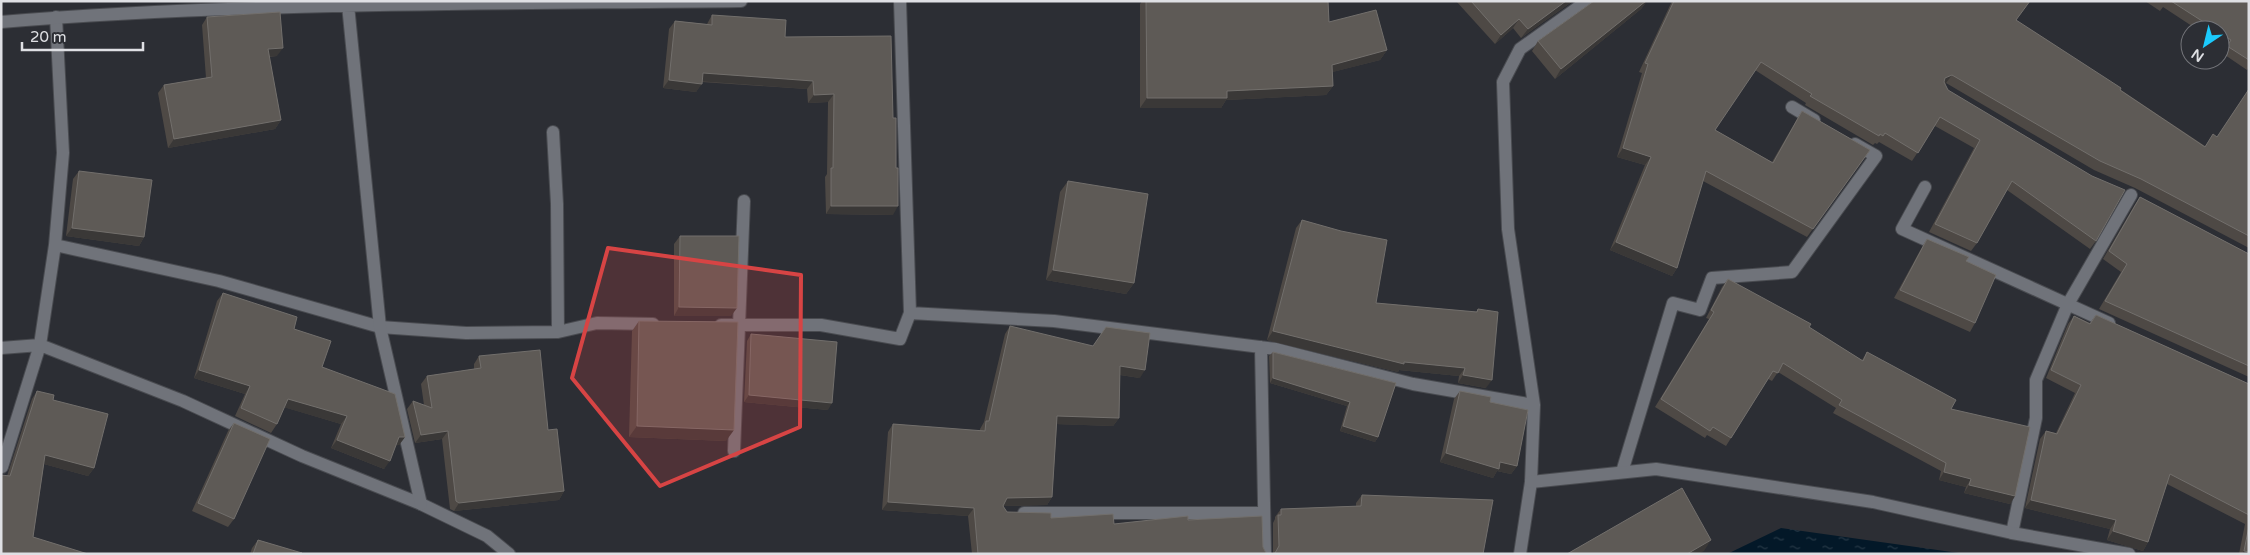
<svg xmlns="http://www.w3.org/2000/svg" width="2250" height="555" font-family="'Varela Round',sans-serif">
<defs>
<pattern id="water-ripples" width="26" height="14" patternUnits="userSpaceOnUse" patternTransform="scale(1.25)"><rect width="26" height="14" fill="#031828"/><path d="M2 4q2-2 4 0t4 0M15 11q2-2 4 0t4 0" fill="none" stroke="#273947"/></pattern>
</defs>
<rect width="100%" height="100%" fill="#2c2e34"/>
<path fill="url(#water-ripples)" d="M1781,528l185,26h-239z"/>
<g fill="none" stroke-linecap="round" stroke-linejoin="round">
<defs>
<path id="lane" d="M1792,107l22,13
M553,132l4,72 1,128
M1925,187l-23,42 207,94
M55,245l164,36 161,46 86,6 92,-1 39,-9 56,1
M910,313l144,8 222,28 137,35 121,21
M721,325h100l79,14 10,-26 -10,-312
M1261,347l4,207
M1,348l39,-3 143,56 119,55 119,48 66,32 22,18
M734,451l10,-250
M2,467l38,-122 15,-100 8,-92 -7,-136
M1622,472l51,-169 27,7 12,-32 80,-6 84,-116 -21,-12
M1024,513h240
M2012,533l24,-115v-38l32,-76 63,-109
M1520,554l11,-72 3,-77 -26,-176 -5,-147 17,-33 67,-48"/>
<path id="street" d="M348,5l32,322 41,177
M1,22c246,-20 494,-18 740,-21
M1531,482l125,-13 217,33 139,31 117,21"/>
</defs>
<use href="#lane" stroke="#494b50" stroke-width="14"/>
<use href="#street" stroke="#494b50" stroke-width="14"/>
<use href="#lane" stroke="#70737a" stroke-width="12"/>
<use href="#street" stroke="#70737a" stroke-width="12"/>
</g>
<path fill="#4e4945" d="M1142,1h186l1,21 58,28 -7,10 -48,12 1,14 -7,9 -100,5 -5,8h-81v-104z
M1456,1h117l-52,37 -8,-10 -18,16z
M1594,1h53l-6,8 -86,70 -23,-28 6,-10z
M1672,1h358l-14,19 189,126 12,-9 32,-48v159l-114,-60 -41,-18 -148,-87 -1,1 3,6 148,151 -6,8 -83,-59 -30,53 -6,8 -42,-19 45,-84 -39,-22 -23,35 -33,-19 -2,2 -2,-1 -2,2 -68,-40 1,-2 -51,-33 -40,60 57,32 25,-43 5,-8 68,39 -63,87 -104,-56 -26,87 -5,8 -62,-26 35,-85 -28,-8 25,-84 -3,-1z
M2145,1h104v66l-2,3 -25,-17 4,-5 -6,-4v-14h-22l-35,-23 -3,4z
M712,15l73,22 106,-1 2,179 -67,-1 -1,-37 2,-3 1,-72 -20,1 -1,-14 -105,-7 -6,10 -33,-4 6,-59 6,-8 32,3z
M207,17l70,39 -8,1 12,63 -6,9 -107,19 -10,-55 6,-8 42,-7 -4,-53z
M79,171l65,66 -5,9 -73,-10 7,-57z
M1068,181l66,102 -8,11 -80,-14 14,-88z
M2140,197l109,57v123l-150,-68 22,-37 -18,-13 31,-53z
M1302,220l74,83 100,9 2,-3 8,79 -28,-5 1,-7 -60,-6 -1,2 -131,-32 29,-112z
M680,236l51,80h-57v-72z
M1927,239l39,22 9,62 -5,9 -76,-34 28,-51z
M1728,279l134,81 5,-8 84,57 64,87 -5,8 -46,-11 2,-6 -27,-7 2,-9 -108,-58 3,-5 -58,-36 -6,9 -4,-2 -42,67 -19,-11 -2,3 -50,-31 54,-88 -3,-1 16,-31z
M223,293l71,36 28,38 83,70 -6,8h-3l-12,24 -53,-21 10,-24 -57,-17 -7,17 -6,9 -36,-17 10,-22 -51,-16 23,-77z
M2096,315l153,69v170h-10l6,-30 -78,-40 -19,58 -5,9 -36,-11 3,-11 -85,-21 15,-69 6,-8 10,2 19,-40 -29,-15 22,-54 6,-8 16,7z
M639,321l87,120 -97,-4 3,-106z
M1010,326l130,52 -20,-3 -1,43 -6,8 -56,-2 -5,73 -5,8 -44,1 4,6 44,6 63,6 74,-4 75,27 3,6 3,1h-297l-4,-38 -86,-6 6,-78 5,-8 87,7v-2l4,-7 21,-88z
M751,334l77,76 -84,-8 3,-61z
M1273,352l123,31 -18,54 -3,5 -35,-11 7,-25 -77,-23 -1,-27z
M479,356l69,74 16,61 -5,9 -105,11 -4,-2 -8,-70 -27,4 -8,-34 6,-8 11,4 -3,-21 6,-8 47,-7v-5z
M37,391l16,9 41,68 -6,8 -44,-12 -11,73 -32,17 6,-78 25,-77z
M1460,391l30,11 27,64 -6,8 -14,-3 -4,7 -53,-16 14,-63z
M234,423v96l-6,8 -36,-16 36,-80z
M1362,495l121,59 -210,-1v-30l2,-4v-2l6,-8 75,-3v-3z
M258,540l44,14h-52l2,-6z"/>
<path fill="#3a3837" d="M1566,1h7l-52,37 7,-9z
M1646,1h1l-6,8 -86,70 6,-10z
M1519,19l-6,9 -18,16 6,-9z
M283,48l-6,8 -15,1 6,-8z
M1387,50l-7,10 -55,14 7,-9z
M703,73l110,8 -6,8 -110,-8z
M1952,75l-6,8 -7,3 6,-8z
M669,80l33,4 -6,8 -33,-4z
M1333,86l-7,9 -100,5 -5,8h-81l7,-10 80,-7z
M834,94l-6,8 -20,1 6,-8z
M281,120l-6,9 -107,19 6,-9z
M1623,148l28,9 -6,8 -28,-8z
M831,206h67l-5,9 -67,-1z
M72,228l72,9 -5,9 -73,-10z
M1616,242l61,26 -5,8 -62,-26z
M1053,270l81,13 -8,11 -80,-14z
M679,307l58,1 -6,8h-57z
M1273,331l131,31 61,6 -6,8 -60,-6 -1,2 -131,-32z
M1120,366l25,4 -5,8 -26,-4z
M199,370l51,16 -5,8 -51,-16z
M1463,375l29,5 -6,8 -28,-5z
M1273,378l77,24 -3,4 -77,-23z
M749,395l83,8 -4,7 -84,-8z
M288,399l59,17 -6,8 -58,-17z
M1057,416l62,2 -6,8 -62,-2z
M637,426l97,4 -8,11 -97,-4z
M1343,426l35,11 -3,5 -35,-11z
M448,431l-6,8 -27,4 6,-8z
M399,437h6l-6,8 -6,1z
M337,440l53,21 -6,8 -53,-21z
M1446,453l54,9 17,4 -6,8 -14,-3 -4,7 -53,-16z
M45,455l49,13 -6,8 -48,-13z
M1944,472l27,7 -5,8 -27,-7z
M1969,485l46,11 -5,8 -46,-11z
M564,491l-5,9 -105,11 5,-8z
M1052,497l-5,8 -46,1 6,-8z
M2031,500l85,20 -6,9 -85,-21z
M888,502l86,6 -6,8 -86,-6z
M2113,531l35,11 -5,9 -36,-11z
M1711,540l-7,11 -6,3h-11z
M2244,551l5,1v2h-7z"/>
<path fill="#5e5a56" stroke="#726f6c" d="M1146,1h182l1,21 47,-12 11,40 -55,15 1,21 -106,5v7h-80z
M1471,1h95l-38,28 -9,-10 -18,16z
M1594,1h52l-85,68 -23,-28z
M1674,1h356l-14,19 105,68 -1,2 85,57 8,-13 4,3 32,-48v147l-108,-57 -41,-18 -148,-86 -7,3 -1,4 4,8 144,86 33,14 -29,51 -84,-60 -35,62 -42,-19 45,-84 -40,-23 -22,36 -33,-20 -2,3 -3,-2 -1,2 -69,-40 2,-2 -51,-32 -46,68 58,33 29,-52 68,39 -57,79 -107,-58 -29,97 -61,-26 35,-85 -28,-9 25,-84 -3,-1z
M2171,1h78v59l-22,-14 4,-6 -11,-7v-3h-4z
M280,12l3,36 -15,1 13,71 -107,19 -10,-54 48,-8 -5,-60z
M712,15l74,5 -1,17 106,-1 2,82h3v50h2v38h-67v-38h2l1,-74 -20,1 -1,-14 -110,-8 -1,11 -33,-4 6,-59 37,4z
M79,171l73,9 -8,57 -72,-9z
M1068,181l80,13 -14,89 -81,-13z
M2140,197l109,57v112l-144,-65 22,-37 -18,-13z
M1302,220l39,11 46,9 -11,63 101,9 1,-3 20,3 -6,68 -29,-5 2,-7 -61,-6v2l-131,-33z
M680,236h59l-2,72 -58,-1z
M1927,239l42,18 -3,4 30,14 -21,48 -75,-33z
M1728,279l83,45 -2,3 54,34 4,-9 89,48 -5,9 79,18 -15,69 -46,-11 2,-6 -27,-7 2,-9 -107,-58 3,-5 -59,-37 -5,10 -5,-2 -42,67 -18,-11 -3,4 -49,-32 53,-87 -3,-2z
M223,293l74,24 -3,12 37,12 -9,26 73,27 10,43h-6l-9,24 -53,-21 10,-24 -59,-17 -11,25 -36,-16 9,-22 -51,-16z
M2096,315l153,69v131l-79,-41 -22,68 -35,-11 3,-11 -85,-20 15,-69 11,3 24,-49 -30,-15 23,-54 16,8z
M639,321l99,1 -4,108 -97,-4z
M1010,326l83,20 13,-19 44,6 -5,37 -25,-4 -1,52 -62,-2 -5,81 -45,1 -4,8 4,6 44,1v5l62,-4 1,10 74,-8v4l74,-4 1,31 3,6 3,1h-291l-4,-46 -86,-6 5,-78 92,7 1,-10h3z
M751,334l86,8 -5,61 -83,-8z
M540,350l8,80 9,-1 7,62 -105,12 -3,-2 -8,-70 -27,4 -8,-34 19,7 -5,-32 54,-8 -2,-12z
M1273,352l123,31 -18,54 -35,-11 7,-24 -77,-24z
M37,391l17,4 -1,5 55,14 -14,54 -49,-13 -12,82 55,17h-87v-79l9,1z
M1460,391l31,6 -1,5 38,8 -11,56 -17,-4 -1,7 -53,-16z
M234,423l36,16 -36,80 -36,-16z
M1682,488l29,52 -24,14h-120z
M1362,495l131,5 -10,54h-212l4,-1 4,-7 -1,-31h3v-6l80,-3z
M2249,526v26l-5,-1z
M258,540l44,13 -49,1z"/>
<path fill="#d74444" fill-opacity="0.2" stroke="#d74444" stroke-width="4" stroke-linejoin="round" d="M608,248l193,27 -1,152 -140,59 -88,-108z"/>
<rect width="2250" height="555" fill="none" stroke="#dfe0e4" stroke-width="5"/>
<g transform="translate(2205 45) rotate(215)"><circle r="24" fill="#2c2e34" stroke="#74757a"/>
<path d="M0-4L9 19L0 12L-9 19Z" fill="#1bcafc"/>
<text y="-8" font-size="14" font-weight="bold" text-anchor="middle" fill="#dfe0e4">N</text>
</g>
<path d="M22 42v8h121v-8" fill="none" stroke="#dfe0e4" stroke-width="2.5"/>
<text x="30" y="42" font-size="15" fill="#dfe0e4" stroke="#2c2e34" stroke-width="4" paint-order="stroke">20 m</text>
</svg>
